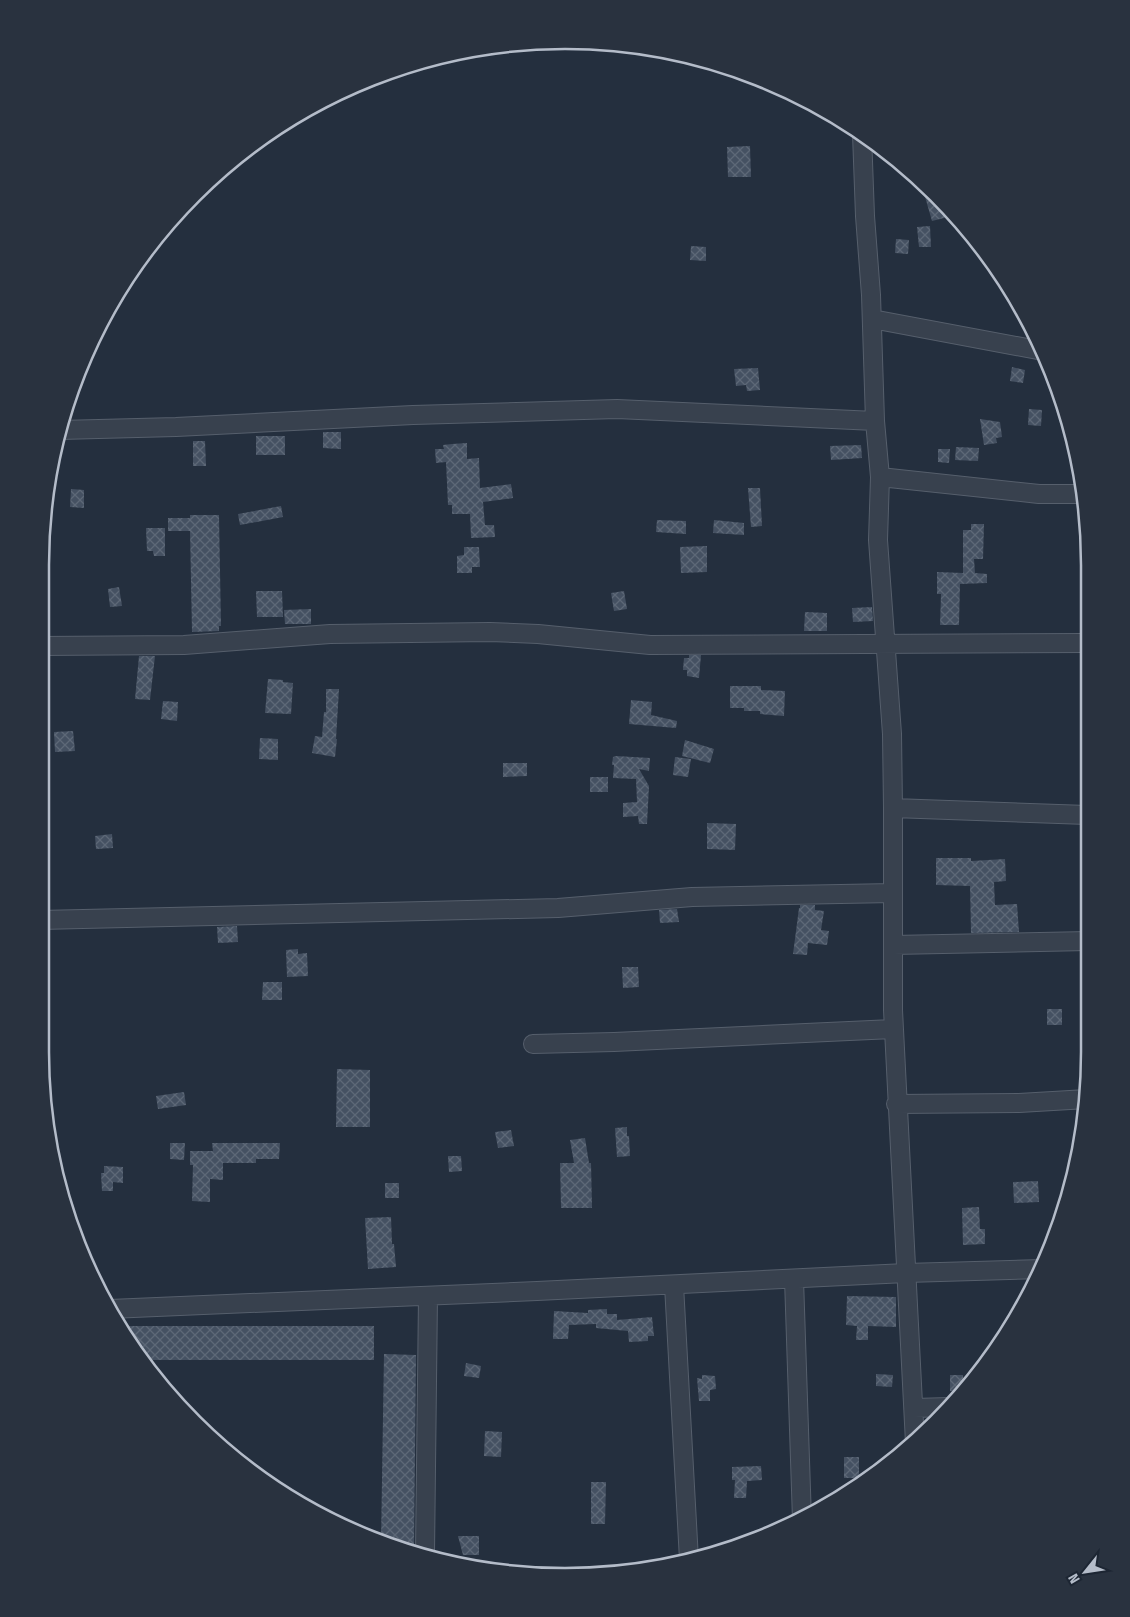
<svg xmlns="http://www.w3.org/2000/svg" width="1130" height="1617" font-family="'Fira Sans Condensed',sans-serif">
<defs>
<pattern id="building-cross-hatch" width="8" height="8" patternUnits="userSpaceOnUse" patternTransform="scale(1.25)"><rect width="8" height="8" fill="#455162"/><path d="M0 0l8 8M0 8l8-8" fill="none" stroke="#5d6877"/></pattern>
</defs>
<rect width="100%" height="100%" fill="#242f3e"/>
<path fill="url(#building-cross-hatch)" d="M750,146l1,31h-23l-1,-30z
M921,183l24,22 3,12 -16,4z
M930,226l1,21h-12l-2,-20z
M896,239l13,1 -1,14 -13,-1z
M691,246l15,1v14l-16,-1z
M1012,367l13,3 -2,13 -13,-2z
M758,368l2,22 -13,1 -1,-6 -10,1 -2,-17z
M1029,409l13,1 -1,16 -13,-1z
M980,419l20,3 2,15 -6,1 1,5 -13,2z
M323,432h18v17l-18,-1z
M256,436h29v19h-29z
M193,441h12l1,25h-13z
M467,443v16l12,-1 1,30 31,-4 2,14 -30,4 2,23h9l1,12 -24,1 -1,-24h-18v-9h-4l-2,-43 -10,1 -1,-14h9l-1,-4 9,-1z
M861,445l1,13 -31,2 -1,-14z
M956,447l23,1 -1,13 -23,-1z
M938,449h12l-1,14 -11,-1z
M748,488h12l2,38 -11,1z
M71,489l13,1v18l-14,-1z
M281,506l2,11 -43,8 -2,-11z
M190,515h29l2,111h-2v5l-27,1 -2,-101h-22v-13h22z
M657,520l29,1v13l-30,-2z
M714,520l30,3v12l-31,-2z
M971,524h13l-1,35h-9l1,14 12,1v9l-27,1 -1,41h-19l1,-31h-4v-22l26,1v-43h8z
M146,528h19v28h-11l-1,-5h-6z
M707,546v26l-26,1 -1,-26z
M464,547h15l1,20h-8v6h-15v-17l7,-1z
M119,587l3,19 -12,1 -2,-18z
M256,591h26l1,26h-26z
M624,591l3,18 -13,2 -3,-18z
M872,607l1,14 -20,1 -1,-14z
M311,609v15h-26l-1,-14z
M805,612l22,1v18h-23z
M689,655h12l-2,23 -12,-2v-6h-4l1,-12h5z
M139,656h16l-5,44 -15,-1z
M268,679l15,1v2l10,1 -2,31 -26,-1z
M730,686h31v4l24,1 -1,25 -24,-2v-3h-16v-3h-14z
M326,689h13l-3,50h1l-2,18 -23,-4 3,-17 7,1 2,-25h2z
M631,700l21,2 -1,13 26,6 -1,7 -47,-4z
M163,701l15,1 -1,19 -16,-2z
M73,731l2,20 -20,1 -1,-20z
M260,738l18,1v21l-19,-1z
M685,740l29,9 -4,14 -28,-7z
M616,756l34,2 -1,13 -10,-2 10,17 -2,38h-8l-1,-8 -15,1v-14l14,-1 -1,-23 -23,-1 1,-13h-2l1,-8z
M675,757l16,2 -3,18 -15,-2z
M503,763h24v13l-24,1z
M590,777h18v15h-18z
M707,823l29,1 -1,26 -28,-1z
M112,834l1,14 -17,1 -1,-13z
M936,858h35v3l34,-2 1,22 -12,1 1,23 22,-1 2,28 -48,1 -1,-47 -34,-1z
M800,905h15v5l9,1 -3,19 8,1 -2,14 -19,-2 -1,12 -14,-1 6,-46h1z
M677,909l2,13 -19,1 -1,-13z
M237,926l1,16 -20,1 -1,-16z
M298,949v5l9,-1 1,23 -21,1 -1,-27z
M622,967h16l1,20 -16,1z
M263,982h19v18h-20z
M1047,1009h15v16h-15z
M337,1069l33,1v57h-34z
M184,1092l2,13 -28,4 -2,-13z
M627,1127v9h2l1,20 -13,1 -2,-29z
M511,1130l3,16 -16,2 -3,-16z
M585,1138l4,25h2l1,45h-31l-1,-45h14l-4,-23z
M170,1143h15l-1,17 -14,-1z
M212,1143h68l-1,16h-23v4h-33v17l-13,-1v23l-18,-1 1,-36h-3v-14h23z
M448,1156h13l1,15 -13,1z
M104,1166l19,1v16l-10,-1v9h-11l-1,-18h3z
M1038,1181l1,21 -25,1 -1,-21z
M385,1183h14v15h-14z
M979,1207l1,22h5v15l-22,1 -1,-37z
M391,1217l1,27h2l2,23 -28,2 -3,-51z
M847,1296l49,1v30l-28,-1v14h-12l1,-14 -11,-1z
M607,1309v5h10v6l35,-3 2,19h-6v5l-19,1 -1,-11 -32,-3v-4l-27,1 -1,14h-15l1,-28 34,2v-3z
M119,1326h255v34h-231l-15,-17z
M384,1354l32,1 -2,195 -33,-8z
M466,1363l15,3 -2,12 -15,-2z
M876,1374l17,1 -1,12 -16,-1z
M702,1375l13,1 1,13 -6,1v11h-11l-2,-23 5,1z
M950,1375h13v16h-13z
M485,1431l17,1 -1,25 -17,-1z
M844,1457h15v21h-15z
M761,1466l1,14 -15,1 -1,17h-12l1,-18h-3v-13z
M591,1482h15l-1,42h-14z
M458,1536h21v19h-16z"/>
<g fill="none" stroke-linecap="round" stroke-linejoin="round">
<defs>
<path id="street" d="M862,134l3,82 6,79 4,126 5,56 -2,63 14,194 1,74v202l22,433
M872,319l171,32
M60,430l116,-3 237,-12 204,-6 258,12
M880,477l159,17h46
M40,646l144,-1 146,-11 160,-2 48,2 112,11 436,-2
M893,808l194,7
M40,920l518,-12 134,-11 201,-4
M893,945l195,-4
M533,1044l81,-2 279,-13
M896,1104l123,-1 68,-4
M794,1279l8,241
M674,1285l15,275
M110,1309l427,-18 369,-18 136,-4
M914,1408l35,-1
M425,1553l3,-257"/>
</defs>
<use href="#street" stroke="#565f6c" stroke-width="20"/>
<use href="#street" stroke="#38414e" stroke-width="18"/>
</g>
<path d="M0 0H1130V1617H0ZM565 49H565A516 516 0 0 1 1081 565V1052A516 516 0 0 1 565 1568H565A516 516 0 0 1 49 1052V565A516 516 0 0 1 565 49Z" fill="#29323f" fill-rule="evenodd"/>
<path fill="none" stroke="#b4bcc9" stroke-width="2.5" d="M565 49H565A516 516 0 0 1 1081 565V1052A516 516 0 0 1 565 1568H565A516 516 0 0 1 49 1052V565A516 516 0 0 1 565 49Z"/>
<g transform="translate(1085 1572) rotate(240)" stroke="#1d2633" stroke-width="4" paint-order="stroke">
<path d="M0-4L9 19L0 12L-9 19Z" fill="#b4bcc9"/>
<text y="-8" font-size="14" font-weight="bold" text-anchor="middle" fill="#b4bcc9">N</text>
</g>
</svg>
